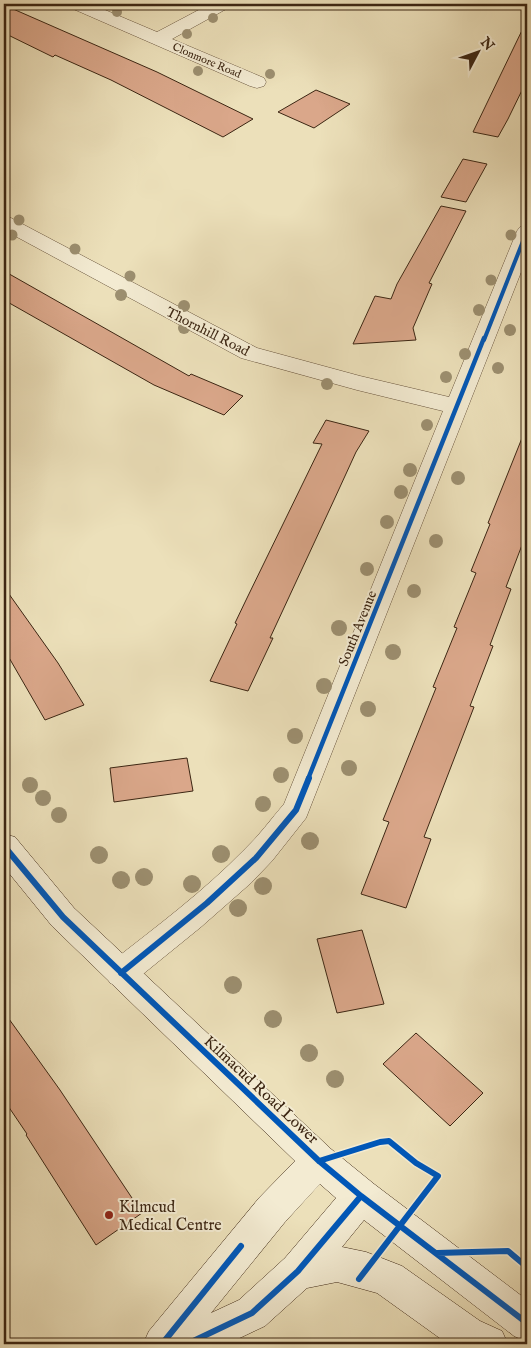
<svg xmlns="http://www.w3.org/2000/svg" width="531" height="1348" font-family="'IM FELL English',serif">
<rect width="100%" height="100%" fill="#ece0ba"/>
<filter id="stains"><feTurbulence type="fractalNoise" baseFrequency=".004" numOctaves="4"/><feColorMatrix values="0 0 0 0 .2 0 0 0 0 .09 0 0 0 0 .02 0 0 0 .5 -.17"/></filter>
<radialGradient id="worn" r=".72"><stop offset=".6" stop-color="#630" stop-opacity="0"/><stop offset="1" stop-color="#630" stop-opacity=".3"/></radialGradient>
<path fill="#daa78a" stroke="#3c2613" d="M4,5l153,67 96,47 -30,18 -112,-57 -56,-25 -2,2 -49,-24z
M527,20v60l-19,39 -10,18 -25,-5z
M316,90l34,14 -36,24 -36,-16z
M463,159l24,5 -21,38 -25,-5z
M441,206l25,5 -37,72 3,1 -19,44 3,12 -63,4 22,-48 16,3 6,-15z
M4,271l185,105 2,-2 52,22 -19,19 -70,-30 -150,-85z
M326,420l43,11 -13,21 -22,48 -64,138h3l-25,53 -38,-10 27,-57 -2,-1 12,-25 75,-154 -9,-1z
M526,428l1,104 -21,55 5,2 -21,56 3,1 -23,60 4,1 -50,130 7,2 -25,69 -45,-14 28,-72 -6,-2 53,-132 -3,-1 24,-59 -3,-1 22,-54 -5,-2 19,-47 -2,-1z
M4,587l54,76 26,42 -39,15 -41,-71z
M187,758l6,33 -79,11 -4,-34z
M362,930l22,74 -47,9 -20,-74z
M4,1012l56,78 82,123 -46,32 -70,-110 1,-1 -23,-34z
M416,1033l67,60 -33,33 -67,-62z"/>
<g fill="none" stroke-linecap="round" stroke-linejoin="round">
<defs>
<path id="street" d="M68,4h23l66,28 53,-28h21l-3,4 -56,31 92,39 2,4 -2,4 -7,2 -7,-2 -179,-78z
M4,216l7,2 246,130 103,28 89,21 68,-166 3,-4 7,-2v32l-221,561 -34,43 -21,22 -50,44 -69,56 -11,4 -11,-4 -5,-10 5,-10c46,-36 93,-71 134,-113 15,-14 27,-31 40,-46l159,-393 -86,-21 -116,-32 -237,-128z"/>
<path id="secondary" d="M4,834l11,3 59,71 257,241 43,35 153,116v42l-13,-6 -150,-116 -22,27 24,5 36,14 78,55 22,10 6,13h-60l-71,-51 -40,-11 -30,6 -42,38 -38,18h-84l6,-13 110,-133 36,-37 -243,-235 -48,-59zM320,1184l16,14 -51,60 -46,42 -28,13 74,-91z"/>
</defs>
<use href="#street" stroke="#68543d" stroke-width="1"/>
<use href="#secondary" stroke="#3c2613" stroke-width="1"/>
<use href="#street" fill="#f3ebd2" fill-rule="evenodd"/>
<use href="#secondary" fill="#f3ebd2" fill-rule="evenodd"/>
<defs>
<path id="cycleway-far2" d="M484,340l43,-109"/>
<path id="cycleway-far1" d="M308,779l176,-441"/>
<path id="cycleway" d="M4,846l59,71 256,244 42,35 166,127
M121,973l86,-70 49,-45 40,-48 13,-32
M319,1161l61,-19 9,-1 27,22 22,13 -79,103
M437,1253l71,-2 19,16
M162,1344l79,-98
M187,1344l65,-31 46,-42 63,-75"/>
</defs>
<use href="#cycleway-far2" stroke="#f3ebd2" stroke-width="6"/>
<use href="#cycleway-far1" stroke="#f3ebd2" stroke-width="8"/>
<use href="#cycleway" stroke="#f3ebd2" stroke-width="9"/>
<use href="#cycleway-far2" stroke="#0057b8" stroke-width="4"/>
<use href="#cycleway-far1" stroke="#0057b8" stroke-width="4.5"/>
<use href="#cycleway" stroke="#0057b8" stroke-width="6"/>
</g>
<g fill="#9c8f70">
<circle cx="117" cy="12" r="5"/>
<circle cx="213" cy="18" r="5"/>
<circle cx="187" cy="34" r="5"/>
<circle cx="198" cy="71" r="5"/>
<circle cx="270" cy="74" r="5"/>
<circle cx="19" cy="220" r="5.5"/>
<circle cx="12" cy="235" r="5.5"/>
<circle cx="511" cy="235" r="5.5"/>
<circle cx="75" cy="249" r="5.5"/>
<circle cx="130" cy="276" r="5.5"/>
<circle cx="491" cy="280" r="5.5"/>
<circle cx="121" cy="295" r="6"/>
<circle cx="184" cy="306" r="6"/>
<circle cx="479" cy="310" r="6"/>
<circle cx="184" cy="328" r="6"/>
<circle cx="510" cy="330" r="6"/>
<circle cx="465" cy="354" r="6"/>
<circle cx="498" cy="368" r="6"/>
<circle cx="446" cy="377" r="6"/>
<circle cx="327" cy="384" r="6"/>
<circle cx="427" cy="425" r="6"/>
<circle cx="410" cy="470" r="7"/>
<circle cx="458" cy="478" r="7"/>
<circle cx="401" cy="492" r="7"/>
<circle cx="387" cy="522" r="7"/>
<circle cx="436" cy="541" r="7"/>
<circle cx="367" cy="569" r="7"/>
<circle cx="414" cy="591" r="7"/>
<circle cx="339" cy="628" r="8"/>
<circle cx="393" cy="652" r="8"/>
<circle cx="324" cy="686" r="8"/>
<circle cx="368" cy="709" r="8"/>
<circle cx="295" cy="736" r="8"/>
<circle cx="349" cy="768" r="8"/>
<circle cx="281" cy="775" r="8"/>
<circle cx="30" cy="785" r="8"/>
<circle cx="43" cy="798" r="8"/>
<circle cx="263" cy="804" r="8"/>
<circle cx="59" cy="815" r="8"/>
<circle cx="310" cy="841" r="9"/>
<circle cx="221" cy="854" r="9"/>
<circle cx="99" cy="855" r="9"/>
<circle cx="144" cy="877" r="9"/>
<circle cx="121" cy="880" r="9"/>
<circle cx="192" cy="884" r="9"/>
<circle cx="263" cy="886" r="9"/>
<circle cx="238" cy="908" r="9"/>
<circle cx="233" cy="985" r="9"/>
<circle cx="273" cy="1019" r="9"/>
<circle cx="309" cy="1053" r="9"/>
<circle cx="335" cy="1079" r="9"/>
</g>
<circle fill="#8f2418" stroke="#f3ebd2" stroke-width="2" cx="109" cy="1215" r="5"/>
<g text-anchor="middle" stroke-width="4" stroke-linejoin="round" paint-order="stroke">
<g font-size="11" fill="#3c2613" stroke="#f3ebd2">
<text transform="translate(207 60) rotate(23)" y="4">Clonmore Road</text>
</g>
<g font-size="14" fill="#3c2613" stroke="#f3ebd2">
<text transform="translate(208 331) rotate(27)" y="5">Thornhill Road</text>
<text transform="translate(357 628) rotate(-68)" y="5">South Avenue</text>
</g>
<g font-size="16" fill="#3c2613" stroke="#f3ebd2">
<text transform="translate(262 1089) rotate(43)" y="6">Kilmacud Road Lower</text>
</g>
<g font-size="16" fill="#3c2613" stroke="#f3ebd2" text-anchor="start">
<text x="119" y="1212">Kilmcud<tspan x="119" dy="18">Medical Centre</tspan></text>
</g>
</g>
<rect width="531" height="1348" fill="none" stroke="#ece0ba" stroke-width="20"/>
<rect x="5" y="5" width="521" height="1338" fill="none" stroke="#3c2613" stroke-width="2.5"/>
<rect x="10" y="10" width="511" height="1328" fill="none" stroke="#3c2613"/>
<g transform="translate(478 52) rotate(49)" stroke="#f3ebd2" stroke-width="4" paint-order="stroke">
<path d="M0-4L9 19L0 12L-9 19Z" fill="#3c2613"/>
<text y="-8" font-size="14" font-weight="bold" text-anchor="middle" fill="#3c2613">N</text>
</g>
<rect width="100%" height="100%" filter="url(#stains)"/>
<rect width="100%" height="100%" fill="url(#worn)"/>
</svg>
